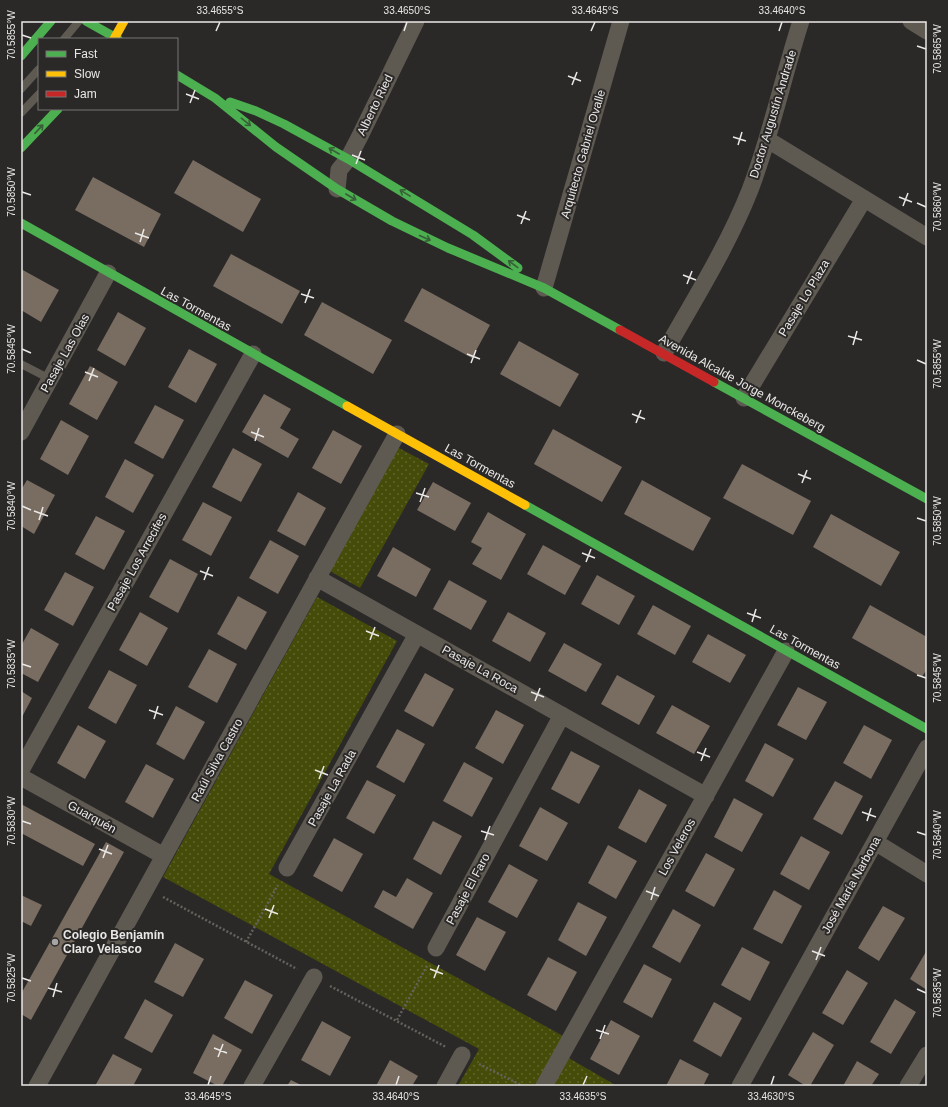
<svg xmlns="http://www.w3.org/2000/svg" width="948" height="1107" font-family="Arial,sans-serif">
<defs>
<pattern id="grass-dots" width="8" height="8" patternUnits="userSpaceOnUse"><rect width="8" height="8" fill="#454b08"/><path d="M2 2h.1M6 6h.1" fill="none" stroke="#60652c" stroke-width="1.8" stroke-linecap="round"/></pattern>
</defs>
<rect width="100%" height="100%" fill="#2a2928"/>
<path fill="url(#grass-dots)" d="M397,447l32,17 -69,124 -32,-18z
M317,597l80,44 -128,233 296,163 2,20 50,29h-159l21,-37 -316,-172z"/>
<path fill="#796d61" d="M193,160l68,39 -18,33 -69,-39z
M93,177l68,37 -17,33 -69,-37z
M231,254l69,37 -18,33 -69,-38z
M21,269l38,21 -18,32 -20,-12z
M422,288l68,37 -18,33 -68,-37z
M322,302l70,38 -19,34 -69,-39z
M118,312l28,16 -21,38 -28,-16z
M519,341l60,33 -19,33 -60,-33z
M189,349l28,15 -21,39 -28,-16z
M90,366l28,16 -21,38 -28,-16z
M264,394l27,15 -11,19 19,11 -11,19 -46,-26z
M155,405l29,15 -21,39 -29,-16z
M61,420l28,16 -21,39 -28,-16z
M553,429l69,38 -20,35 -68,-38z
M333,430l29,16 -21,38 -29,-16z
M233,448l29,16 -21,38 -29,-15z
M125,459l29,16 -21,38 -28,-16z
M742,464l69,37 -18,34 -70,-37z
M27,480l28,15 -21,39 -13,-8v-36z
M642,480l69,38 -18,33 -69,-37z
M433,482l38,21 -16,28 -38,-21z
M298,492l28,16 -21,38 -28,-15z
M203,502l29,15 -21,39 -29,-16z
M488,512l38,22 -25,46 -29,-16 10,-16 -11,-6z
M831,514l69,38 -19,34 -68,-39z
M96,516l29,15 -21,39 -29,-16z
M270,540l29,16 -21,38 -29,-16z
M543,545l38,21 -16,29 -38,-21z
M393,547l38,22 -15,28 -39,-21z
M170,559l28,15 -20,39 -29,-16z
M65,572l29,15 -21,39 -29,-16z
M597,575l38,21 -16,29 -38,-21z
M449,580l38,21 -16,29 -38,-21z
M238,596l29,16 -21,38 -29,-16z
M653,605l38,21 -16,29 -38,-21z
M870,605l57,32v32l-5,8 -70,-39z
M140,612l28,16 -21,38 -28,-16z
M508,612l38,21 -16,29 -38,-21z
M31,628l28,16 -21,38 -17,-9v-27z
M708,634l38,21 -16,28 -38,-21z
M564,643l38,21 -16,28 -38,-21z
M209,649l28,15 -20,39 -29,-16z
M109,670l28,15 -21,39 -28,-16z
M425,673l29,16 -21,38 -29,-16z
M617,675l38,21 -16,29 -38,-21z
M798,687l29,15 -21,38 -29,-15z
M21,691l11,7 -11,21z
M672,705l38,21 -16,28 -38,-21z
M176,706l29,16 -21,38 -28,-16z
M496,710l28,15 -21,39 -28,-16z
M78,725l28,16 -21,38 -28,-16z
M864,725l28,15 -21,39 -28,-16z
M397,729l28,15 -21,39 -28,-16z
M765,743l29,16 -21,38 -28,-16z
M571,751l29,15 -21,38 -28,-15z
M464,762l29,16 -21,39 -29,-16z
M146,764l28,15 -21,39 -28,-16z
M367,780l29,15 -22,39 -28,-16z
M835,781l28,15 -21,39 -29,-16z
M639,789l28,16 -21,38 -28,-15z
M734,798l29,16 -21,38 -28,-15z
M21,804l74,40 -12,22 -62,-33z
M540,807l28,16 -21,38 -28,-15z
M433,821l29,15 -21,39 -28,-16z
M801,836l29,16 -21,38 -29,-16z
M334,838l29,16 -21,38 -29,-16z
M106,842l18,10 -93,168 -10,-6v-20z
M608,845l29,16 -21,38 -28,-16z
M706,853l29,16 -21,38 -29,-16z
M509,864l29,16 -21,38 -29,-16z
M407,878l26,15 -20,36 -39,-22 9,-17 13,7z
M774,890l28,16 -20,38 -29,-15z
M21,895l21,10 -11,21 -10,-5z
M578,902l29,15 -21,39 -28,-16z
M883,906l22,12 -26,43 -21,-13z
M673,909l28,16 -21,38 -28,-16z
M477,917l29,15 -21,39 -29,-16z
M175,943l29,16 -21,38 -29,-15z
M742,947l28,15 -20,39 -29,-16z
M927,950v40l-17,-11z
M548,957l29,15 -21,39 -29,-16z
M644,964l28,15 -20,39 -29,-16z
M847,970l21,13 -25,42 -21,-12z
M245,980l28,15 -21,39 -28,-16z
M145,999l28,16 -21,38 -28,-15z
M895,999l21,13 -25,42 -21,-12z
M714,1002l28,16 -21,39 -28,-16z
M611,1020l29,16 -21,39 -29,-16z
M322,1021l29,16 -21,39 -29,-16z
M813,1032l21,13 -24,41h-4l-18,-11z
M213,1034l29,16 -20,36h-4l-25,-13z
M113,1054l29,15 -9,17h-38z
M680,1059l29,15 -6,12h-37z
M390,1060l28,16 -6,10h-36z
M857,1061l22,13 -8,12h-28z
M291,1080l12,6h-16z"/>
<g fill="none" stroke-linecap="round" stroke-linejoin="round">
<path stroke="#65625c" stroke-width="2.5" stroke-dasharray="2 2" stroke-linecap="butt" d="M163,897l134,72
M246,942l32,-57
M330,986l116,61
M397,1020l31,-56
M479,1064l44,22"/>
<path stroke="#5e5a52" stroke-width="8" d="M64,39l15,-18
M21,89l18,-20
M21,113l18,-19
M21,364l29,15"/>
<path stroke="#5e5a52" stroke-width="17" d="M911,21l16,10
M768,140l159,97
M337,189l2,-19 9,-11 12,-23 56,-115
M544,288l77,-267
M664,353c30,-53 64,-107 86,-163 21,-55 33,-113 51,-169
M744,398l120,-199
M21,432l87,-159
M317,578l389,218
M21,770l232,-416
M21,777l143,79
M875,842l52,32
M287,868l130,-234
M436,948l126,-233
M37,1086l360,-652
M252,1086l62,-109
M445,1086l17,-31
M544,1086l242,-435
M740,1086l187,-338
M908,1086l19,-31"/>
<path stroke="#4caf50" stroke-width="9" d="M86,21l32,18
M21,56l30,-35
M177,75l38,23 61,49 61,42 55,32 56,27 96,40 76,42
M230,102l26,9 28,13 64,35 125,76 45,33
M21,148l37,-39
M21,223l326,183
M714,382l213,117
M525,505l402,224"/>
<path stroke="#ffc107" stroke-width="9" d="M114,39l10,-18
M347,406l178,99"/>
<path stroke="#c62828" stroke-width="9" d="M620,330l94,52"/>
</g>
<defs><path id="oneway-shaft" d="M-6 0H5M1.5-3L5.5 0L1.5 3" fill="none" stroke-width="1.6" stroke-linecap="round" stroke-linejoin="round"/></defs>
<g stroke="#385f37">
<use href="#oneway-shaft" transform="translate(246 122) rotate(39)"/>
<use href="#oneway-shaft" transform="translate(39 129) rotate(-47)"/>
<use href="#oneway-shaft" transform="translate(334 151) rotate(-150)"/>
<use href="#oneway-shaft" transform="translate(405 193) rotate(-149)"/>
<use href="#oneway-shaft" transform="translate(351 197) rotate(30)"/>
<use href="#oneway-shaft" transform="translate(425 238) rotate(24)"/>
<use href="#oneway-shaft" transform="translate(513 264) rotate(-143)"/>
</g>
<path fill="none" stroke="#eae8e7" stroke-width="1.5" d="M216,31l4,-9M404,31l3,-9M591,31l4,-9M779,31l3,-9M22,35l9,3M917,46l9,3M568,76l13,5M572,85l5,-13M186,94l13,5M190,103l5,-13M733,137l13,4M738,145l4,-13M352,155l13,5M356,164l5,-13M22,192l9,3M899,197l13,5M917,203l9,4M903,206l5,-13M517,215l13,5M521,224l5,-13M135,233l14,5M140,242l4,-13M683,275l13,5M687,284l5,-13M301,294l13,4M305,303l5,-14M848,336l14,4M853,345l4,-14M22,349l9,4M467,354l13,5M917,360l9,4M471,363l5,-13M85,372l13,5M89,381l5,-13M632,414l13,5M636,423l5,-13M251,432l13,5M255,441l4,-13M798,474l13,5M802,483l5,-13M416,493l13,4M420,502l5,-14M22,506l9,4M34,511l14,5M917,518l9,3M39,520l4,-13M582,553l13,5M586,562l5,-13M200,571l13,5M204,580l5,-13M747,613l14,5M752,622l4,-13M366,631l13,5M370,640l5,-13M22,664l9,3M917,675l9,3M531,692l13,5M535,701l5,-13M149,710l14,5M154,719l4,-13M697,752l13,5M701,761l5,-13M315,770l13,5M319,779l5,-13M862,812l14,5M22,821l9,3M867,821l4,-13M481,831l13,4M917,832l9,3M485,840l5,-14M99,849l13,5M103,858l5,-13M646,891l13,5M651,900l4,-13M265,909l13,5M269,918l5,-13M812,951l13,5M816,960l5,-13M430,969l13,5M22,978l9,3M434,978l5,-13M48,988l14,4M917,989l9,4M53,997l4,-14M596,1030l13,4M600,1039l5,-14M214,1048l13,5M218,1057l5,-13M208,1085l3,-9M396,1085l3,-9M583,1085l4,-9M771,1085l3,-9"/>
<circle fill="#a7a5a4" stroke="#2b2927" stroke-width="1.5" cx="55" cy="942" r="4"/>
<g text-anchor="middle" stroke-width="4" stroke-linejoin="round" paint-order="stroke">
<g font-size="12" fill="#eae8e7" stroke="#2b2927">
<text transform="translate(375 105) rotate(-64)" y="4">Alberto Ried</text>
<text transform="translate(773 114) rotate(-73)" y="4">Doctor Augustín Andrade</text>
<text transform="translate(583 154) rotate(-74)" y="4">Arquitecto Gabriel Ovalle</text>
<text transform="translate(804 298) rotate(-59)" y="4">Pasaje Lo Plaza</text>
<text transform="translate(196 309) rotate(29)" y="4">Las Tormentas</text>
<text transform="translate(65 353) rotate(-61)" y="4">Pasaje Las Olas</text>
<text transform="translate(742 383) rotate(29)" y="4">Avenida Alcalde Jorge Monckeberg</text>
<text transform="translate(480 466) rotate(29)" y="4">Las Tormentas</text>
<text transform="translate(137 562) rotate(-61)" y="4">Pasaje Los Arrecifes</text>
<text transform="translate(805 647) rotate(29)" y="4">Las Tormentas</text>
<text transform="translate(480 669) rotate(29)" y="4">Pasaje La Roca</text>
<text transform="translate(217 760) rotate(-61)" y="4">Raúl Silva Castro</text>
<text transform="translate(332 788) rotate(-61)" y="4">Pasaje La Rada</text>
<text transform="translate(92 817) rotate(29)" y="4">Guarquén</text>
<text transform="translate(677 847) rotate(-61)" y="4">Los Veleros</text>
<text transform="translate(851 885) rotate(-61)" y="4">José María Narbona</text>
<text transform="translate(468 889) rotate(-62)" y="4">Pasaje El Faro</text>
</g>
<g font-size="12" font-weight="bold" fill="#eae8e7" stroke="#2b2927" text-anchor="start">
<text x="63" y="939">Colegio Benjamín<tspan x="63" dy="14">Claro Velasco</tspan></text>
</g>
</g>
<rect width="948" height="1107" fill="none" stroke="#2b2927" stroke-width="44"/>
<rect x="38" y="38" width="140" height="72" fill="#2b2927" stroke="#777574"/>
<rect x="46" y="51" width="20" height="6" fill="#4caf50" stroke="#777574"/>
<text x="74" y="58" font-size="12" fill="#eae8e7">Fast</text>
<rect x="46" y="71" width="20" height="6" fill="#ffc107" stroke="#777574"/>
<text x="74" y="78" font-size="12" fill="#eae8e7">Slow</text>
<rect x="46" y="91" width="20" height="6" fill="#c62828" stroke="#777574"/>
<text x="74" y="98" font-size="12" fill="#eae8e7">Jam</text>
<rect x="22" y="22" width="904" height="1063" fill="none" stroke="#eae8e7" stroke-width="1.5"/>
<g font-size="10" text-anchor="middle" fill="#eae8e7">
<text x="220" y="14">33.4655°S</text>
<text x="407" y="14">33.4650°S</text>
<text x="595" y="14">33.4645°S</text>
<text x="782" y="14">33.4640°S</text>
<text transform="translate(11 35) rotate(-90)" y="4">70.5855°W</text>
<text transform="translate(937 49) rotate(-90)" y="4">70.5865°W</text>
<text transform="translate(11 192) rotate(-90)" y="4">70.5850°W</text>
<text transform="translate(937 207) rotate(-90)" y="4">70.5860°W</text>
<text transform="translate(11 349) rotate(-90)" y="4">70.5845°W</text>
<text transform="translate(937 364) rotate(-90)" y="4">70.5855°W</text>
<text transform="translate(11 506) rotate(-90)" y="4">70.5840°W</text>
<text transform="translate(937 521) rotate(-90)" y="4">70.5850°W</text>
<text transform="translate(11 664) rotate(-90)" y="4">70.5835°W</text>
<text transform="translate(937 678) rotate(-90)" y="4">70.5845°W</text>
<text transform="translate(11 821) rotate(-90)" y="4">70.5830°W</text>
<text transform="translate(937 835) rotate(-90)" y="4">70.5840°W</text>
<text transform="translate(11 978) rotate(-90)" y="4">70.5825°W</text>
<text transform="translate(937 993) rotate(-90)" y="4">70.5835°W</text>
<text x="208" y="1100">33.4645°S</text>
<text x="396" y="1100">33.4640°S</text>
<text x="583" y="1100">33.4635°S</text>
<text x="771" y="1100">33.4630°S</text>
</g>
</svg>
